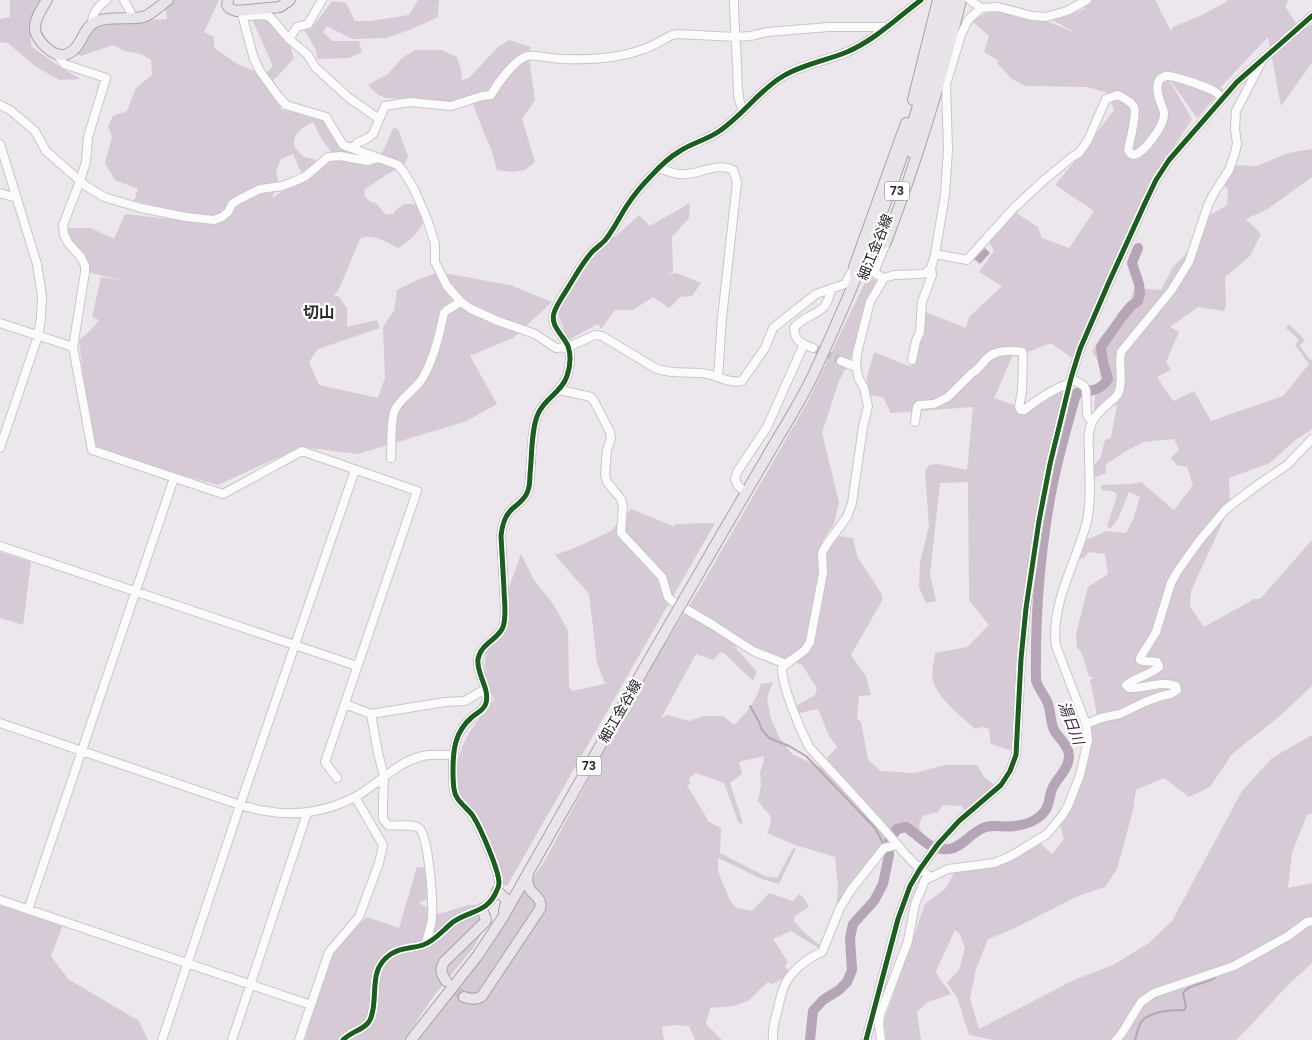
<svg xmlns="http://www.w3.org/2000/svg" width="1312" height="1040" font-family="Roboto,'Noto Sans JP',sans-serif">
<rect width="100%" height="100%" fill="#ece7ec"/>
<path fill="#d5cad6" fill-rule="evenodd" d="M10,0h34l-13,23v23l29,21 21,12 -21,1 -24,-13 -28,-24 -8,-1v-23l10,-2z
M155,0h64l-15,32 10,5v11l25,17 25,10 9,-9 -22,-49h11l9,3 19,26 4,12 -16,18 -11,9 15,25 29,4 -5,3 5,-1 13,3 15,24 42,12 13,-28 5,4 9,26 -4,9 -18,9 -22,15 1,7 6,5 5,1 9,11h8c7,-10 14,-12 25,-8 1,3 4,7 5,11 2,12 -15,25 -24,31 -12,-5 -27,-16 -39,-9l-21,50 -5,7h4l9,12v19l30,-7 3,8 -62,21 -9,13 10,23 59,13 7,-20 -2,-51 11,-16 3,-21 20,-10 21,-8 72,13 42,17 -39,36 -43,18 27,48 -30,17 -109,33 -57,-7 -83,38 -65,-18 -58,-20 -11,-64 -5,-43 11,-9 9,-11 -7,-3 9,-40 24,4 -34,-8 -20,-30 -3,-15h23l23,11 11,-25 71,8 7,-5 -69,-16 4,-12 -23,-9 -10,-17 7,-26 -4,-11 5,-10 14,-5 9,-23 16,-13 -1,-15 -10,-6 -16,-3 -12,-6 -32,11 -4,-2c5,-10 8,-19 17,-26 10,-7 58,-8 73,-9l-3,-19zM313,122l9,18 11,14 -44,33 -17,11 6,-17 -2,-11 5,-11 12,-5 8,18 17,-8 -4,-5 -10,-2c-3,-3 -7,-6 -9,-10 -5,-12 9,-21 18,-25z
M418,0h21l-1,17 -26,12 -26,9 -34,1 -25,-13 -4,6 9,9h27l3,11 -13,6 -32,1 -1,-9 -12,-20 7,-1 21,-28 14,2 9,18h15l39,-6z
M1092,0h63l16,31 2,-4 29,-12 24,-13 2,-2h61l-4,6 12,19 6,5 9,-6v39l-31,43 -13,-69 -48,51 4,1 -5,4 -3,4 -19,21 -32,-45 27,46 -43,65 -18,38 -51,116 -8,20 -21,-15 -28,11 -10,1 -19,43 29,10 41,-20 -25,117 -27,246 -21,-7 -2,-15 -6,-2 -8,2c-15,-14 -35,-28 -42,-48 -2,-8 1,-20 2,-28l32,-6 22,-22 -20,-25 -1,-118 -28,1 -10,92 6,26 -10,2 -7,-16 1,-25 9,-36 -4,-55 4,-6 9,-1 29,6 6,-63 -82,6 -8,-16 -16,-2v-18l7,-25 37,15 11,-40 1,-16 43,17 3,-11 33,-31 -23,-14 15,-21 -6,-11 27,-28 23,15 4,11 27,10 25,-37 -39,-26 19,-23 40,-52 -6,-17 -21,-6 -62,-1 -13,-7 -15,-16 2,-2 -15,-9 5,-16 -17,-15 14,-8 11,-3 50,11 31,13 -26,-14 31,-10z
M509,40l22,7 -3,5 7,48 -13,19 13,43 -10,8 -12,2 -16,-2 -6,-22 -6,-12 -12,-32 -86,-6 -9,-3 -10,-10 20,-11 14,-16 13,-8h27l15,7 4,12 1,11 7,-2 29,-31z
M1312,149v28l-46,33 -20,9 15,15 -11,22 -25,21 1,29 -2,5 -26,-4 -28,20 9,5 -13,30 5,8 -14,7 16,24 21,-10 17,30 72,-25 26,-32 -14,-19 4,-5 -13,-12 3,-4 16,16 -5,6 10,14 2,-1v70l-18,12 -24,22 -41,15 1,28 -39,85 -1,16 14,20 50,-28h6l52,-59v146l-31,29 -49,39 -22,33 -21,10 -25,-19 -28,12 -3,20 -16,59 -12,18 -27,9 -63,32 -27,11 -12,30 -6,30 9,30 97,-50 37,-14 36,-22 23,-22 70,-130 30,-33 40,-23v78l-5,2 -15,38 -4,35 24,-5v80l-24,22 -36,39 -16,16h-242l-25,-5 -12,-38 -10,-14 12,-13 6,-22 -5,-14 -5,-4 -19,41c3,10 10,14 15,23l-23,8 -11,10 4,28h-35l-2,-19 41,-117 20,-15 9,-16 29,-6 56,-25 13,12 12,-15 -5,-17 21,-42 8,-44 8,-19v-7l-6,-30 4,-2 -5,-2 -7,-22 -5,-7 -1,-13 12,-47 20,-13 -3,-20 -16,-2 -5,6 -7,2 7,-19 23,-10 19,2 7,-13 7,-23 -11,-5 -11,27 -7,9 -4,-1 10,-32 -2,-3 -13,-2 -1,-5 30,-1 10,-2 33,28 19,-25 -6,-18 -10,-2 -6,-7 8,-8 -5,-11 -31,3 -15,8 -22,14v9l-13,5 -3,-10 10,-9 5,-19 6,-2 6,-33 -16,2 -7,7 1,-19 6,-15 -3,-20 -6,-8 7,-13 32,-39 3,-12 27,2 12,-23 14,-14 20,-36 20,-12 1,-16 -5,-4 13,-20 21,1 31,-13z
M690,203l-1,15 -17,19 1,35 -8,3 11,-2 25,10 -9,13 -12,1 -11,11 -16,-11 -20,13h-18l-14,19 -3,-5 -30,16 -10,-26 6,-16 24,-35 24,-27 3,1 24,-22 11,11z
M868,276l9,5 -11,24 -16,56 -11,20 -17,52 17,69 -5,22 -11,16 -1,7 15,-11 16,2 4,18 24,37 2,6 -32,56 15,21 5,19 -12,1 -2,23 4,3 7,38 13,11 33,2 31,-8h32l7,12 11,9 -30,24 -4,-4 -18,-1 -5,7 -15,4 -4,8 1,6 12,11h-5l-22,-15 -15,3 -65,-69 12,-13 -8,-11 -11,-27 -19,4 -3,-7 19,-11 2,-7 -15,-23 -22,-8 -40,-17 -5,7 22,25 -4,9 -27,-26 -5,-3 -8,8 -17,-6 -35,64 7,-3 21,6 15,-5h19l11,9c12,-11 23,-25 27,-41l12,-2 -6,16 4,21 8,18 13,17 30,14 50,48 13,22 -7,17 -42,56 2,-24 -3,-30 -40,-12 -28,-12 3,-7 1,-9 -13,-16 3,-16 -1,-13 3,-8 1,-8 -25,6 3,12 -12,9 13,40 -4,1 -15,-41 -28,-10 -7,5 1,6 -3,1 22,37 12,6 -1,25 45,23 12,2 17,-31 2,2 -17,35 -17,-5 -44,-21v13l12,30 7,7 15,3 17,-18 24,8 6,-7 4,3 6,10 -14,9 -1,5 11,12 16,13 -1,3 -29,-18 -18,8 15,23 -3,4 5,8 -17,10 -5,-2 -20,19 -15,5 -23,2 -4,16 16,16h-27l-6,-14 -14,-1 -13,2 2,13h-246l33,-45 93,-133 97,-180 59,-94 107,-185z
M631,509l44,18v-3l40,-1 -208,363 -4,-2v-10l-31,-65 -16,-20c0,-7 0,-16 1,-24 6,-28 19,-43 37,-65l-10,-26 2,-22 15,-16 6,-43 14,-39 13,26 20,25 14,26 1,56 4,4 35,-8h-3l-8,-20 -8,-69 -34,-39 22,-8 34,-16z
M0,552l31,10 -8,63 -23,-7z
M417,867l12,1v30l-10,5 20,11 29,-9h13l11,9 -18,33 -41,50 -29,43h-99l12,-45 20,-52 30,-26 32,11z
M0,905l63,20 -12,31 17,23 71,42 9,19h-148z"/>
<path fill="#b6a4b7" d="M985,248l5,5 -10,11 -6,-5z"/>
<g fill="none" stroke-linecap="round" stroke-linejoin="round">
<path stroke="#b6a4b7" stroke-width="2" d="M750,706l9,16 3,8 7,8 20,8 17,10 69,72 7,13 1,4
M884,852v3h5
M1135,1040c2,-6 3,-15 7,-19 10,-11 28,-10 42,-11l2,-3 -3,-14c6,-9 22,-9 32,-15"/>
<path stroke="#b6a4b7" stroke-width="10" d="M810,1040l3,-29 10,-11 16,-10 8,-8 5,-12 -2,-32 3,-14 21,-23 9,-17 6,-29v-14l8,-12 9,-2c15,10 23,24 43,22 12,-1 21,-15 32,-20 10,-6 23,-1 34,-3 11,-1 23,-6 30,-15 5,-7 4,-15 7,-22 5,-11 17,-20 17,-33 0,-11 -11,-18 -15,-26 -4,-9 -3,-18 -6,-26 -3,-9 -10,-15 -12,-24 -1,-66 4,-132 17,-197 6,-28 14,-57 22,-85l2,-5c12,-2 24,-2 31,-14l-5,-17 -2,-15 21,-30 9,-11 7,-5 2,-8 -1,-9 -7,-21 6,-15"/>
<path stroke="#c4bfc4" stroke-width="8" stroke-dasharray="8 4" stroke-linecap="butt" d="M813,348l28,13"/>
<path stroke="#c4bfc4" stroke-width="10" stroke-dasharray="10 5" stroke-linecap="butt" d="M446,981l18,16"/>
<defs>
<path id="minor" d="M124,0l9,17
M322,0l-14,24 -11,3 -8,12 19,16 7,12 34,31 30,21
M734,0c0,21 2,42 3,64 1,13 -1,35 6,46
M970,0l11,8 17,-1 34,9 14,1 21,-6 20,-11
M241,11l13,48 6,12 18,25 8,9 40,12 17,28 55,20 7,9 9,15 13,30 8,25v18l12,24 14,16 10,7 27,12 37,13 21,14 12,-1 27,-12 7,1 53,32c16,7 35,3 52,6 12,2 23,10 35,7l23,-33 8,-20 43,-34 29,-10 9,-17
M243,16l21,-1 6,2 19,22
M92,24c0,-11 6,-17 14,-24
M0,105l10,5 25,21 11,20 40,35 18,11 37,11 45,9 28,3 8,-3 6,-5 4,-8 6,-4 22,-11 22,-3 11,-4 13,-6 22,-19 12,-1 28,5 10,-3
M0,144l37,120 5,32 -1,22 -3,18 -38,112
M352,148l5,-5 11,-5 5,-4 12,-28 25,-4 41,4 31,-10 9,-1c6,-11 23,-35 36,-39 6,-2 26,3 34,3 27,1 55,0 80,-9 11,-3 21,-10 31,-15l6,-1 57,3 16,-1 16,-4 62,-5h57
M658,168c6,2 13,5 20,6 18,3 38,-13 55,-4l4,12 -15,136 -4,59
M0,193l17,5
M935,254l32,6 46,-51 30,-28 29,-24 7,-4 9,-13 18,-41 12,-4c5,3 13,6 16,12 3,7 -4,34 -6,43l3,4 3,1c11,-3 31,-30 30,-42 -2,-9 -9,-20 -6,-30 1,-4 4,-6 8,-7 8,-1 40,11 48,15 3,2 6,5 9,7
M884,278l-8,-4 -1,-4 11,-27
M0,323l73,24 12,-75v-6l-4,-9 -12,-13 -5,-9 -1,-10 17,-44 6,-19 2,-25 18,-59 -42,-14 -7,-10
M73,347l19,103 131,44 79,-43 115,40 -92,271 12,16
M813,348c-12,-5 -18,-6 -19,-20 8,-11 21,-12 30,-21 4,-5 6,-13 8,-19
M912,360l4,-19 4,-9 2,-30 10,-27 -1,-7 4,-14 10,-59 3,-45 -2,-66 15,-49 7,-15 13,-12
M841,361l15,6
M1071,378l13,8 2,4 1,25 5,7
M560,390l31,7 3,4 16,31 1,6 -4,12 -2,25 2,7 14,17 2,7 -2,27 41,44 6,20 4,4 41,24 40,26 33,13
M915,422l2,-15 2,-2 15,-1 14,-7 24,-24c8,-4 11,-13 18,-17 8,-6 23,-6 32,-4l1,4 -1,35 -3,16 2,3h3c14,-11 29,-21 46,-27
M391,458c1,-14 -1,-32 3,-46 4,-12 21,-22 28,-33 12,-20 17,-43 22,-66l3,-3 14,-8
M746,492l-8,-6 -3,-7 2,-7 30,-45 37,-83
M0,546l357,120
M345,704l26,10 74,-12 20,-1 20,-12
M371,714l7,39 6,23 -1,27v16l5,6c8,2 25,-2 31,3 10,9 14,73 13,88 0,9 -4,18 -6,27
M0,723l240,82c9,2 17,5 26,6 30,6 62,0 89,-14 23,-12 41,-35 68,-41 9,-2 21,-1 31,-1
M1086,724l15,-6 19,-4 25,-12 16,-6 10,-2 6,-4 -1,-4c-16,-6 -31,3 -47,2l-3,-3c10,-8 24,-10 33,-18l-2,-5 -13,-1 -4,-1v-2l16,-26 15,-49 6,-11 22,-31 27,-32 33,-25 28,-19 25,-26
M930,877c-22,-16 -37,-39 -56,-59 -21,-24 -43,-47 -65,-71 -9,-18 -26,-58 -27,-78l4,-5 19,-14 5,-8 13,-69 -1,-20 5,-9 20,-27 5,-14 11,-76 5,-21 -4,-18 -5,-9 -3,-12 1,-14 13,-51 14,-24 10,-3 26,-1 6,-1 5,-5
M0,900l311,105
M28,910l146,-432
M162,1040l78,-235 115,-335
M232,1040l75,-227
M299,1040l30,-88 30,-35 20,-54 4,-18 -28,-48
M343,1040c7,-8 23,-11 27,-20 10,-21 -4,-50 21,-66 11,-7 20,-5 32,-9 12,-4 20,-15 30,-23 17,-12 35,-9 44,-32 1,-2 2,-5 2,-7 0,-13 -19,-56 -26,-67 -6,-9 -18,-15 -19,-27 -1,-6 -1,-13 -1,-19 0,-20 2,-38 18,-52 5,-5 13,-7 15,-15 4,-15 -10,-29 -8,-44 3,-16 20,-19 25,-32 4,-12 1,-26 1,-38 -1,-18 -2,-35 -3,-53 1,-10 3,-20 11,-27 6,-5 12,-9 15,-16 3,-6 3,-13 3,-19 2,-17 1,-45 8,-60 6,-15 24,-22 29,-38 3,-9 4,-21 1,-30 -5,-11 -18,-20 -14,-33 3,-10 10,-18 15,-27 7,-11 14,-24 23,-34 5,-5 10,-8 14,-13 8,-10 13,-21 20,-32 7,-11 17,-23 26,-32 8,-9 18,-18 28,-24 12,-8 26,-11 38,-19 23,-15 39,-39 62,-54 20,-13 45,-17 67,-26 28,-12 50,-34 74,-52
M773,1040c-1,-11 2,-21 5,-31 1,-7 3,-13 5,-20 6,-17 23,-30 39,-37l18,-44 11,-18 33,-42 13,-3
M866,1040l32,-121 12,-33 10,-17 18,-25 21,-23 42,-36 9,-14 6,-16 5,-96 5,-51 13,-87 11,-57 21,-86 9,-29 29,-67 36,-79 11,-23 13,-20 68,-78 75,-66
M881,1040l-2,-14 1,-11 28,-74 7,-37 10,-24 23,-11 46,-6 17,-7 36,-22 15,-18 6,-10 12,-31 8,-35 -2,-16 -30,-78c-6,-42 21,-85 31,-125 5,-22 2,-47 2,-69 0,-6 -1,-13 0,-19 2,-15 10,-21 21,-31 3,-2 6,-5 8,-8 6,-13 0,-29 3,-42l50,-61 18,-29 19,-57 6,-12 15,-23 6,-17 2,-9 -2,-15 1,-18 25,-48
M1116,1040l6,-7 19,-31 13,-9 80,-27 54,-30 19,-14 5,-1"/>
<path id="major" d="M47,0c-5,8 -12,18 -12,28 0,12 19,31 32,26 15,-5 15,-27 30,-33 15,-5 31,-1 46,-4 9,-3 18,-12 25,-17
M228,0l-1,5 2,3 7,3 44,-4 10,-7
M913,100l25,-100
M911,152l27,-89 16,-63
M876,249l10,-7c30,-79 55,-160 75,-242
M855,277l-1,-10 52,-144
M713,549c21,-36 42,-72 63,-108 14,-23 28,-46 39,-70 55,-119 103,-242 130,-371
M497,891l9,8v4l-2,8
M446,981c-5,-7 -6,-12 -2,-19l40,-39 2,-3 -4,-11
M464,997c7,2 12,3 18,-1l58,-87c4,-16 -16,-12 -12,-35
M411,1040l67,-85 25,-38 147,-259"/>
</defs>
<use href="#minor" stroke="#c9c5c9" stroke-width="10"/>
<use href="#major" stroke="#aaa1aa" stroke-width="12"/>
<use href="#minor" stroke="#fcfbfc" stroke-width="8"/>
<use href="#major" stroke="#e9e4e9" stroke-width="10"/>
<defs>
<path id="major-bridge" d="M650,658l63,-109"/>
</defs>
<use href="#major-bridge" stroke="#aaa1aa" stroke-width="12" stroke-linecap="butt"/>
<use href="#major-bridge" stroke="#e9e4e9" stroke-width="10"/>
<defs>
<path id="cycleway" d="M343,1040c7,-8 23,-11 27,-20 10,-21 -4,-50 21,-66 11,-7 20,-5 32,-9 12,-4 20,-15 30,-23 17,-12 35,-9 44,-32 1,-2 2,-5 2,-7 0,-13 -19,-56 -26,-67 -6,-9 -18,-15 -19,-27 -1,-6 -1,-13 -1,-19 0,-20 2,-38 18,-52 5,-5 13,-7 15,-15 4,-15 -10,-29 -8,-44 3,-16 20,-19 25,-32 4,-12 1,-26 1,-38 -1,-18 -2,-35 -3,-53 1,-10 3,-20 11,-27 6,-5 12,-9 15,-16 3,-6 3,-13 3,-19 2,-17 1,-45 8,-60 6,-15 24,-22 29,-38 3,-9 4,-21 1,-30 -5,-11 -18,-20 -14,-33 3,-10 10,-18 15,-27 7,-11 14,-24 23,-34 5,-5 10,-8 14,-13 8,-10 13,-21 20,-32 7,-11 17,-23 26,-32 8,-9 18,-18 28,-24 12,-8 26,-11 38,-19 23,-15 39,-39 62,-54 20,-13 45,-17 67,-26 28,-12 50,-34 74,-52
M866,1040l32,-121 12,-33 10,-17 18,-25 21,-23 42,-36 9,-14 6,-16 5,-96 5,-51 13,-87 11,-57 21,-86 9,-29 29,-67 36,-79 11,-23 13,-20 68,-78 75,-66"/>
</defs>
<use href="#cycleway" stroke="#fff" stroke-width="8"/>
<use href="#cycleway" stroke="#1b5e20" stroke-width="5"/>
</g>
<g text-anchor="middle" stroke-width="4.5" stroke-linejoin="round" paint-order="stroke">
<g fill="#fff" stroke="#646364" stroke-width="1">
<rect x="884.5" y="181.5" width="25" height="19" rx="4"/>
<rect x="576.5" y="756.5" width="25" height="19" rx="4"/>
</g>
<g font-size="12" font-weight="bold" fill="#222022">
<text x="897" y="195">73</text>
<text x="589" y="770">73</text>
</g>
<g font-size="14" fill="#222022" stroke="#fff">
<text transform="translate(875 247) rotate(-68)" y="5">細江金谷線</text>
<text transform="translate(620 711) rotate(-60)" y="5">細江金谷線</text>
</g>
<g font-size="15" font-style="italic" fill="#3f1e42" stroke="#fff">
<text transform="translate(1071 723) rotate(69)" y="5">湯日川</text>
</g>
<g font-size="16" font-weight="bold" fill="#2f2a2f" stroke="#fff">
<text x="319" y="318">切山</text>
</g>
</g>
</svg>
